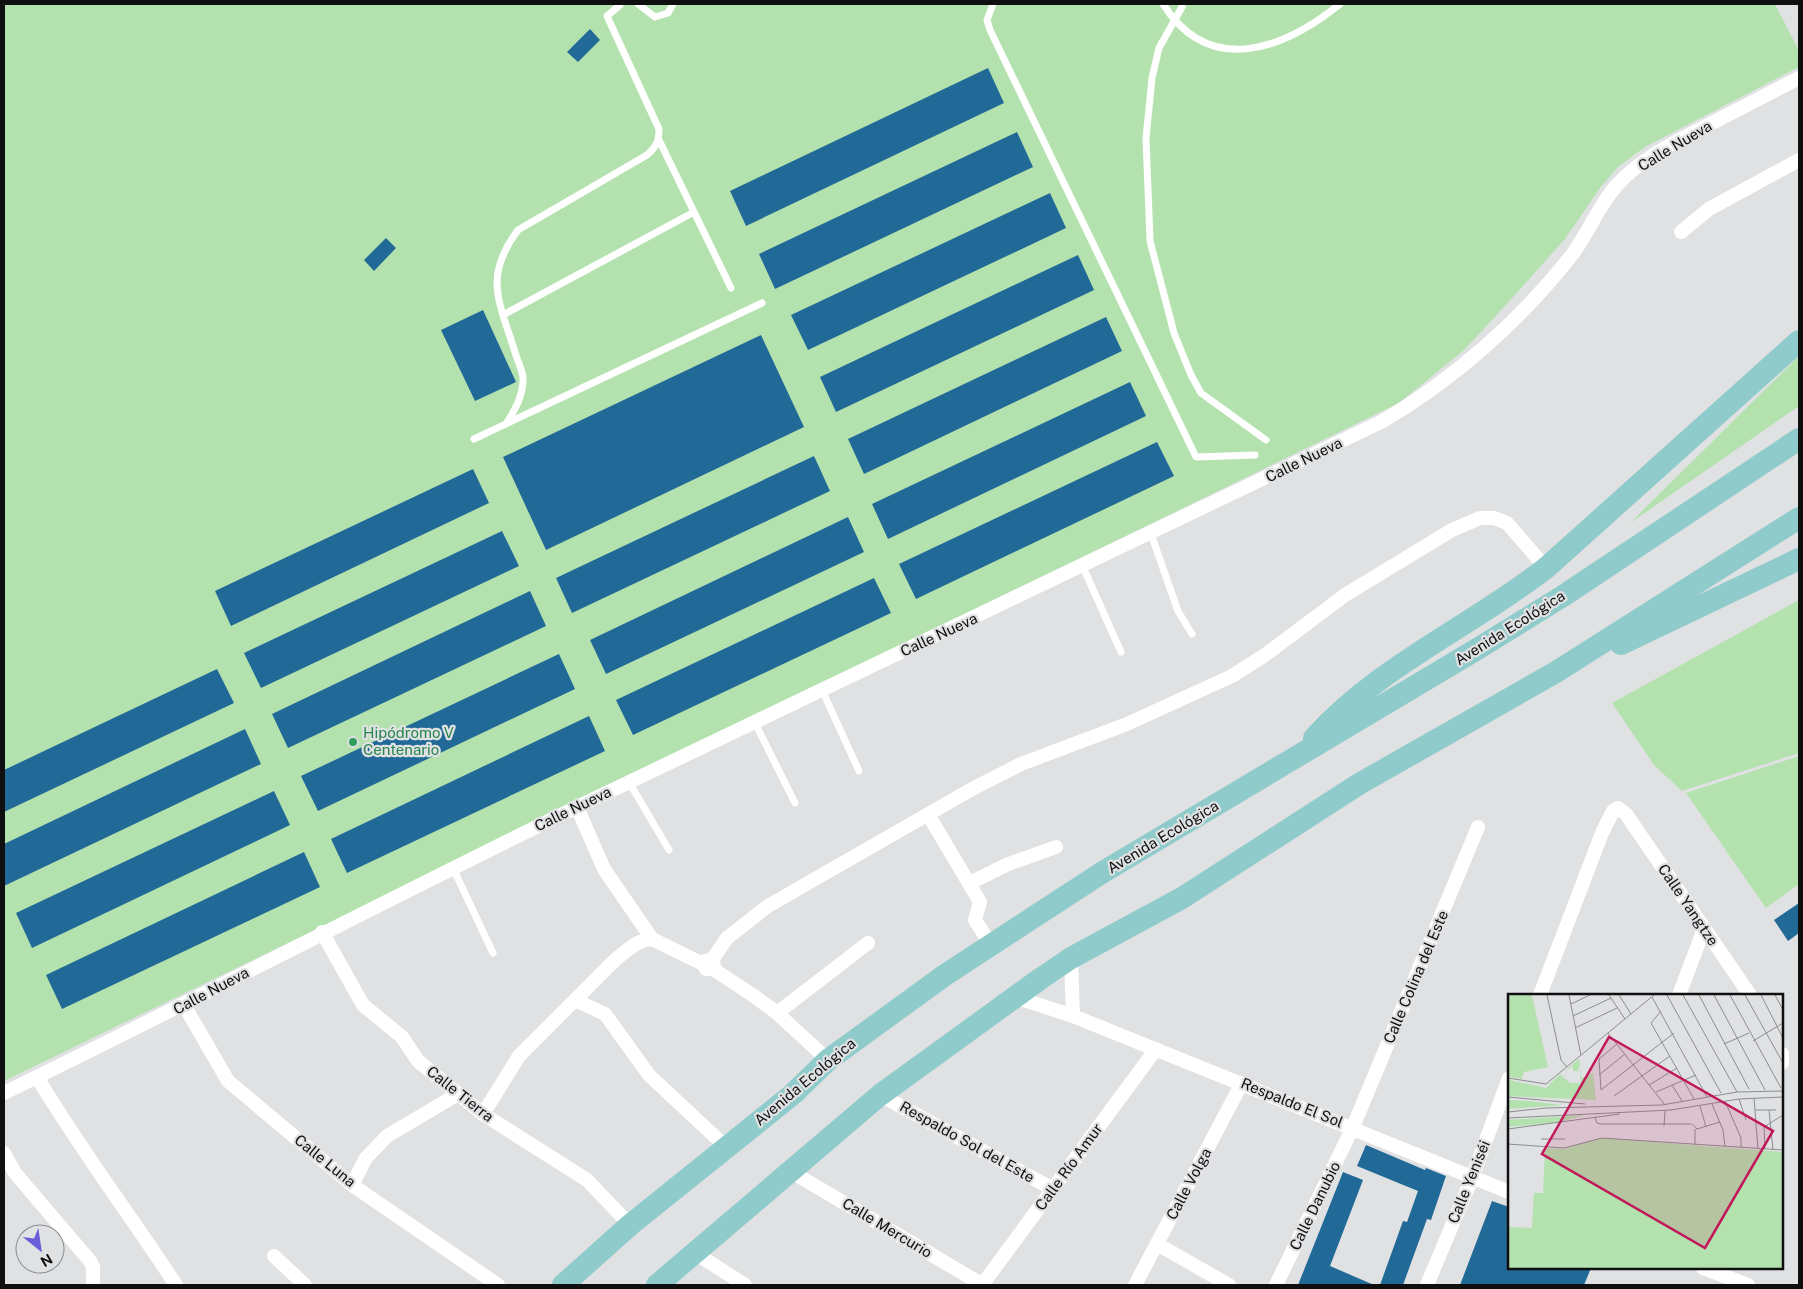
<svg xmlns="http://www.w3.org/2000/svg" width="1803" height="1289" font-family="'Public Sans',sans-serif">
<rect width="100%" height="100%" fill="#dfe1e3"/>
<path fill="#b4e2ae" d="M4,4h1771l24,47v16l-154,80 -26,19 -19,22 -35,51 -62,69 -39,42 -65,53 -1395,678z
M1799,356v50l-169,117z
M1799,600v153l-117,38 -28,-26 -42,-62z
M1799,756v128l-33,24 -80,-115z"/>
<path fill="#216997" d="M590,29l10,11 -22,22 -11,-10z
M988,68l16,35 -258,123 -16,-35z
M1017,132l16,35 -258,122 -16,-35z
M1050,193l16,35 -258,122 -17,-35z
M386,238l10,10 -22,23 -10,-11z
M1078,255l16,35 -258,122 -16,-35z
M483,310l33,72 -41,19 -34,-71z
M1106,317l16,34 -258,123 -16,-35z
M761,335l43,92 -258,123 -43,-93z
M1130,382l16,34 -258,123 -16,-35z
M1157,442l17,34 -258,123 -17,-35z
M814,456l16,35 -258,122 -16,-35z
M473,469l16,34 -258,123 -16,-35z
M848,517l16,35 -258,122 -16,-34z
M502,531l17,35 -258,122 -17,-35z
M874,578l17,35 -258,122 -17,-35z
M530,591l16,35 -258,122 -16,-34z
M559,654l16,35 -257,122 -17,-35z
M217,669l17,34 -230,109v-42z
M589,716l16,35 -258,122 -16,-34z
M245,729l16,35 -257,122v-42z
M274,791l16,34 -258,123 -16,-35z
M304,852l16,35 -258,122 -16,-34z
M1799,903v30l-11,8 -14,-21z
M1366,1145l59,25 1,-2 20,8 -15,44 -4,-1 -24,66h-23l23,-64 4,1 11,-31 -61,-25z
M1343,1172l20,8 -33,86 44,19h-76z
M1492,1201l17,6v61h82l-7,17h-124z"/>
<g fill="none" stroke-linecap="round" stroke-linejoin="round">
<path stroke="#fff" stroke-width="7" d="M638,4l17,13 13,-4 5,-9
M993,4l-6,16 3,10 206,427 59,-2
M1163,4c47,74 121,45 177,0
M1182,7l-23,41 -7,30 -6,60 4,103 24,92 17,42 10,18 65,47
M659,140l72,148
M503,315l191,-103
M506,424c9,-14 18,-30 17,-47 -1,-8 -6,-17 -8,-25 -16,-51 -32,-75 3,-122l129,-75c9,-8 12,-13 12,-26l-52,-113 13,-11
M474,439l288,-136
M1151,534l27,77 14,23
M1083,567l38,85
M822,690l37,81
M755,723l40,80
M629,782l40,68
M453,868l40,85"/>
<path stroke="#fff" stroke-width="14" d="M1681,232l28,-23 90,-49
M577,807l27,62 48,70
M929,816l51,86 -5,18 16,25
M970,883l36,-18 50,-18
M322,932l41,73 39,32 16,24 65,53 104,66 43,45
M1071,958l2,58
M712,960l15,-22 41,-32 204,-117 49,-25 106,-40 105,-48 33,-21 80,-60 107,-65 28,-12h14l13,5 39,45
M713,969l41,27 23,17 51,47
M1540,995l62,-162 11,-22 5,-3 8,6 124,181
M1679,995l25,-66
M1015,997l58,19 436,176
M575,1000l30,14 44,61 77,72
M184,1005l44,76 124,104 146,100
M777,1013l91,-70
M1782,1054v9
M37,1077c43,72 93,138 139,208
M4,1093c191,-93 380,-192 571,-285 268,-130 538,-256 806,-386 72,-42 139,-101 190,-166 17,-22 27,-50 46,-71 25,-28 61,-44 95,-62 29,-15 58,-30 87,-45
M880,1095l173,94
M483,1114l36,-58 97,-97c12,-9 21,-19 36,-20l51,25 3,5h7l1,-3 -2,-6 -7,1
M4,1153l11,20 75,88 3,6v18
M790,1171l193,114
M352,1185l14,-27 21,-22 71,-42
M1157,1244l72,41
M695,1253l50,32
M274,1256l31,29
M1703,1268l45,17
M982,1285l174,-236
M1135,1285l107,-202
M1276,1285l77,-158 125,-300
M1427,1285l45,-107 37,-100"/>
<path stroke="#8fcbca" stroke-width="22" d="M1621,644l178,-85
M1314,738c65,-72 156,-111 232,-170l253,-227
M563,1285l67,-60 163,-131 35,-34 117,-85 158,-103 371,-221 89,-55 236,-157
M657,1285l223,-190 160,-116 31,-21 111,-60 177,-114 197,-112 243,-154"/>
</g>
<circle fill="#2e9e5b" stroke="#dfe1e3" stroke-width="2" cx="353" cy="742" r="5"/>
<g text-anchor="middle" stroke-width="4.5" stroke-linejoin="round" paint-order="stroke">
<g font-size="15" fill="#0f0f10" stroke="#dfe1e3">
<text transform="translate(1675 146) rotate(-31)" y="5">Calle Nueva</text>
<text transform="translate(1304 460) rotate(-26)" y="5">Calle Nueva</text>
<text transform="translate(1510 628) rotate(-32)" y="5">Avenida Ecológica</text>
<text transform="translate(939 635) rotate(-25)" y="5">Calle Nueva</text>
<text transform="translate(573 809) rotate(-26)" y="5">Calle Nueva</text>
<text transform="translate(1163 837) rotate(-31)" y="5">Avenida Ecológica</text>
<text transform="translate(1688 905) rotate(56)" y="5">Calle Yangtze</text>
<text transform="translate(1416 977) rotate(-67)" y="5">Calle Colina del Este</text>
<text transform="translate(211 991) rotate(-28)" y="5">Calle Nueva</text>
<text transform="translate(805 1082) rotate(-40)" y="5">Avenida Ecológica</text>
<text transform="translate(460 1094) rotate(38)" y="5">Calle Tierra</text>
<text transform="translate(1292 1103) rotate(22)" y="5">Respaldo El Sol</text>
<text transform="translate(967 1142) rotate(29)" y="5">Respaldo Sol del Este</text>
<text transform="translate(325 1161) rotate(39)" y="5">Calle Luna</text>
<text transform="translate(1069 1167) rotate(-54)" y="5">Calle Río Amur</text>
<text transform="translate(1469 1182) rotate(-68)" y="5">Calle Yeniséi</text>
<text transform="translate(1189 1184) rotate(-62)" y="5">Calle Volga</text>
<text transform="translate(1315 1206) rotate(-64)" y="5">Calle Danubio</text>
<text transform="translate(887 1228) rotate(31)" y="5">Calle Mercurio</text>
</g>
<g font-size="15" fill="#27864d" stroke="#dfe1e3" text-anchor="start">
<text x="363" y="738">Hipódromo V<tspan x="363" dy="17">Centenario</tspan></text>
</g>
</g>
<g transform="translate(1508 994)">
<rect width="275" height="275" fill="#dfe1e3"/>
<path d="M0,1h24l16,72 -24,5 -2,7 -14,-2zM71,65l3,19 11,-5 3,27 -88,-4v-16l38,8 14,-14 10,9h11l-1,-19 -2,7h-5v-5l-9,6zM0,106l20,1 35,4 -55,4zM77,121l-25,7 -52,5v-7zM91,144l184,14v116h-275v-41l24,1 2,-35h9l2,-45 19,1z" fill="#b4e2ae"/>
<path fill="none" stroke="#8c8d8f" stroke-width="1" d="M39,1l14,65 6,7M61,1l12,60M101,1l16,24M111,1l12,19M159,1l54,98M175,1l54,97M191,1l50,94M206,1l51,95M222,1l51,93M237,1l38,68M253,1l22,43M267,1l8,15M144,3l55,100M63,10l19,-9M153,17l-10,12 43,76M65,22l38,-18M67,34l42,-20M100,39l57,72M245,47l30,-18M109,50l-18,15 2,31 73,-57M216,50l25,-11M91,81l26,-21M0,84l38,6 108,-89M141,91l28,-17M164,91l10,16M148,98l40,-17M106,102l56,-40M0,103l77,7M246,104l4,51M231,105l7,21M217,107l16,37v9M204,110l11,26 2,17M192,112l6,21M247,116h21M261,116l4,40M0,118l38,-4 116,-3 75,-13 46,-1M87,123l2,6 4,1h90M0,124l163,-8 68,-11 44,-2M184,130l5,5 23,-7M156,132l1,-15M0,135l112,-15M33,145h24M0,150l56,4 38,-10 181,12M187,151v-16M257,155l-1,-22 19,-12"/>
<path fill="#c2185b" fill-opacity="0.15" stroke="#c2185b" stroke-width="2.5" d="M101,43l164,94 -68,117 -163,-94z"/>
<rect width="275" height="275" fill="none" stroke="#0f0f10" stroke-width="2.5"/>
</g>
<rect width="1803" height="1289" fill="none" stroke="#0f0f10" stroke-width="10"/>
<g transform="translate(40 1249) rotate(150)"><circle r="24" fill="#dfe1e3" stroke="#8c8d8f"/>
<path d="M0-4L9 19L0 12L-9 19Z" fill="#6a5fd8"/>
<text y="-8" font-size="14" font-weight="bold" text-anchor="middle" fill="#0f0f10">N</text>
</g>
</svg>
